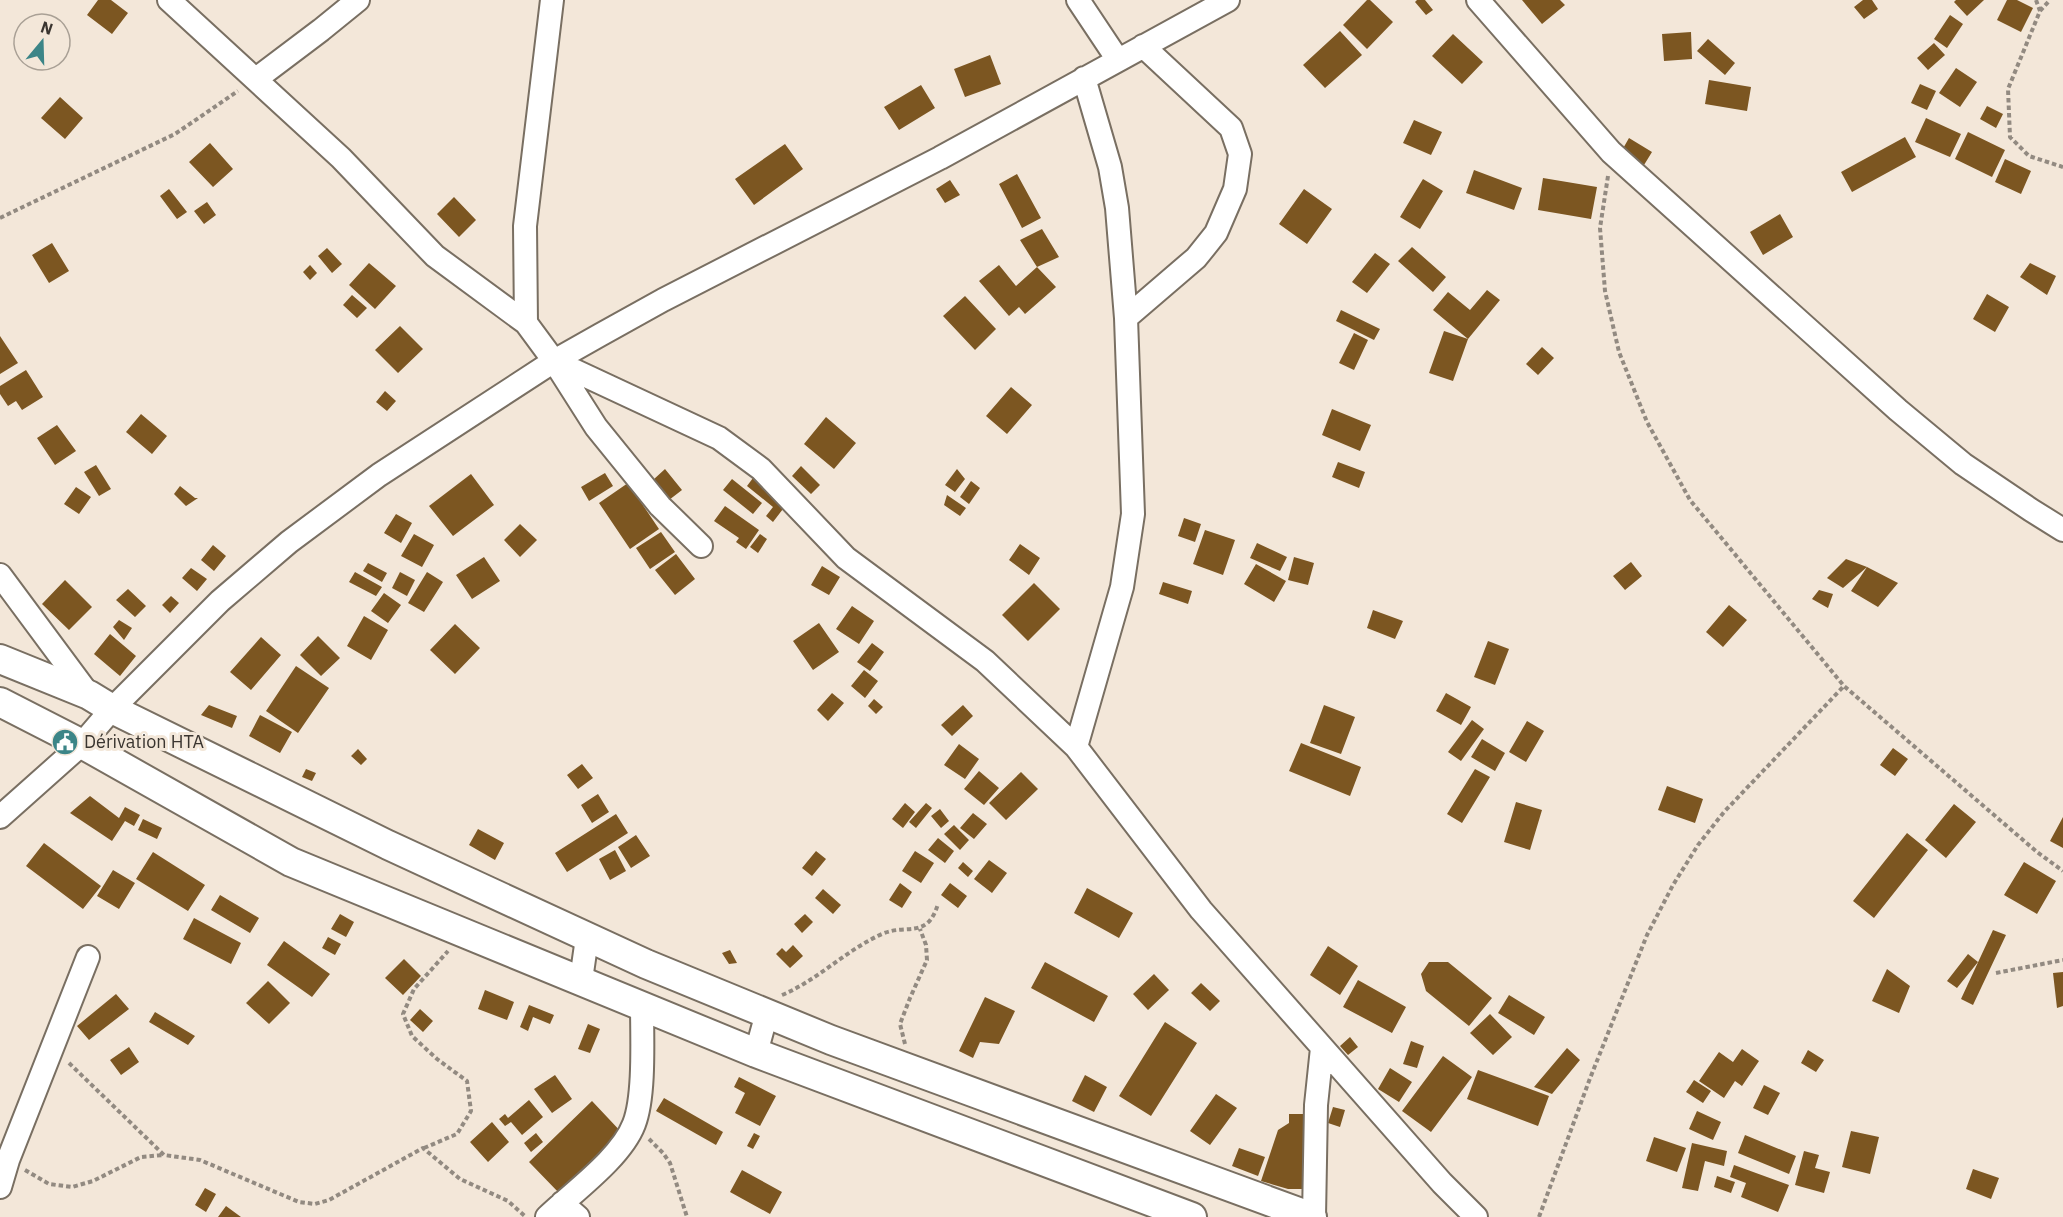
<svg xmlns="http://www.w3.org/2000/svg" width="2063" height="1217" font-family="'IBM Plex Sans',sans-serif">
<rect width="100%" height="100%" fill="#f3e7d9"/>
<path fill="#7c5621" d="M98,0h13l17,13 -16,21 -25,-19z
M1367,0h3l23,22 -26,27 -24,-24z
M1417,0h8l8,10 -7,5 -11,-13z
M1522,0h38l5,5 -23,19z
M1863,0h9l6,9 -14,10 -10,-12z
M1956,0h28l-17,16 -13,-14z
M2007,0h10l16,8 -12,24 -24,-12z
M1950,15l13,9 -16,24 -13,-9z
M1340,31l22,24 -37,33 -22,-23z
M1691,32l1,27 -28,2 -2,-27z
M1453,34l30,28 -21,22 -30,-28z
M1708,39l27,24 -10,12 -28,-24z
M1934,43l11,12 -17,15 -11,-12z
M990,55l11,29 -36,13 -11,-28z
M1956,68l21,14 -17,25 -21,-14z
M1709,80l42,7 -4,24 -42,-7z
M1920,84l16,7 -9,19 -16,-7z
M921,85l14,23 -36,22 -15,-23z
M60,97l23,21 -18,21 -24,-21z
M1987,106l16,8 -7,14 -16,-9z
M1926,118l35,16 -11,23 -35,-15z
M1414,120l28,12 -11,23 -28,-12z
M1968,132l37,18 -13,27 -37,-18z
M1905,137l11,20 -64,35 -11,-20z
M1629,138l23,14 -8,13 -23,-13z
M210,143l23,26 -20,18 -24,-25z
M785,144l18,25 -49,36 -19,-26z
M2005,159l26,12 -10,23 -26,-12z
M1474,170l48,18 -8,22 -48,-17z
M1017,174l24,44 -19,10 -23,-44z
M1543,178l54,9 -6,32 -53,-9z
M1423,179l20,12 -23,38 -20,-12z
M950,180l10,15 -15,8 -9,-14z
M169,189l18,23 -10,7 -17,-23z
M1304,189l28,20 -25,35 -28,-20z
M454,197l22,23 -17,17 -22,-23z
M207,202l9,13 -12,9 -10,-13z
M1780,214l13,23 -30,18 -13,-23z
M1042,229l17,28 -22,10 -17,-27z
M52,243l17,28 -20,12 -17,-28z
M1412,247l34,30 -13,15 -35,-31z
M327,248l15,16 -10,9 -14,-17z
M1375,253l15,11 -23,29 -15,-11z
M369,263l27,23 -21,23 -26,-24z
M2030,263l26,13 -9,19 -27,-18z
M310,265l7,8 -7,7 -7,-8z
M999,265l17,21 21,-19 19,20 -31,27 -6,-7 -10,9 -30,-35z
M1487,290l13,10 -32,39 -35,-29 15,-18 22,18z
M1987,294l22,13 -14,25 -22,-13z
M352,295l15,13 -10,10 -14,-13z
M965,296l31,33 -21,21 -32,-34z
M1341,310l39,19 -6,11 -38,-19z
M400,326l23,23 -25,24 -23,-23z
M1444,331l24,8 -15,42 -24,-8z
M1354,333l14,7 -14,30 -15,-7z
M0,336l18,27 -18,11z
M1542,347l12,11 -16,17 -12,-11z
M26,370l17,27 -21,13 -6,-9 -8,5 -8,-12v-8z
M1011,387l21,18 -25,29 -21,-18z
M385,391l11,10 -9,10 -11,-9z
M1332,409l39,16 -11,26 -38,-16z
M141,414l26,22 -15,18 -26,-22z
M826,417l30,26 -22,26 -30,-25z
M57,425l19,26 -21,14 -18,-27z
M1338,462l27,10 -6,16 -27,-11z
M96,465l15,24 -12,7 -15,-24z
M801,466l19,19 -9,9 -19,-18z
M665,469l17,21 -13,10 -16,-20z
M957,469l8,10 -10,13 -10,-7z
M605,473l8,13 -24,15 -8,-14z
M471,474l23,31 -41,31 -24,-30z
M753,478l33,27 -13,17 -7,-6 7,-9 -26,-21z
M732,479l30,24 -9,11 -30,-24z
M971,481l9,7 -11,16 -9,-7z
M628,483l31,46 -29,20 -31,-46z
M180,486l15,12h3l-12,8 -12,-12z
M76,487l15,10 -12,17 -15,-10z
M947,495l19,13 -6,8 -16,-11z
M725,506l34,24 -13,19 -10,-7 3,-4 -25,-17z
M396,514l16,9 -11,20 -17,-10z
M1184,518l17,6 -6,18 -17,-6z
M520,524l17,16 -17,17 -16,-17z
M1205,530l30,10 -12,35 -30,-11z
M661,532l14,20 -25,17 -14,-21z
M414,534l20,11 -12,22 -21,-11z
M760,534l7,5 -9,14 -8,-6z
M1257,543l30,14 -7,14 -30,-13z
M1020,544l20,14 -11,17 -20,-15z
M213,545l13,11 -12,15 -13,-11z
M676,554l19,25 -20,16 -20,-25z
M484,557l16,24 -28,18 -16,-24z
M1294,557l20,6 -6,22 -20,-5z
M1846,559l21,8 -24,21 -16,-10z
M1631,562l11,14 -17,14 -12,-14z
M368,563l19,10 -5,9 -19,-11z
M1256,564l30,17 -12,21 -30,-18z
M822,566l18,11 -11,18 -18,-10z
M1867,567l31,16 -20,24 -27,-16z
M191,568l16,11 -10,12 -15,-13z
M355,572l27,15 -6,9 -27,-14z
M400,572l15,8 -8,16 -15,-8z
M427,572l16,10 -19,30 -16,-9z
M65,580l27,27 -23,23 -27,-26z
M1163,582l29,9 -4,13 -29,-10z
M1034,583l26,26 -32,32 -26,-26z
M128,589l18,17 -11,11 -19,-17z
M1819,590l14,4 -5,14 -16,-9z
M384,593l17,12 -13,18 -17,-12z
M171,596l8,7 -9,10 -8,-8z
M1729,605l18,15 -24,27 -17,-15z
M852,606l22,15 -15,23 -23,-15z
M1373,610l30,11 -8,18 -28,-11z
M364,616l24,14 -17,30 -24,-14z
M119,620l13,8 -8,12 -11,-13z
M819,623l20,29 -26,18 -20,-29z
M455,624l25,24 -25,26 -25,-24z
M110,634l26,22 -16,20 -26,-22z
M318,636l22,22 -19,18 -21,-21z
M261,637l20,18 -30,35 -21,-18z
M1488,641l21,8 -14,36 -21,-8z
M872,643l12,9 -14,19 -13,-9z
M296,666l33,22 -31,45 -32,-22z
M864,670l14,11 -13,17 -14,-12z
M832,693l12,10 -16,18 -11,-11z
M1446,693l25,14 -10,18 -25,-14z
M874,699l9,8 -7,7 -8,-8z
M209,705l28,11 -5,12 -31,-13z
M963,705l10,11 -21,20 -11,-11z
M1324,705l31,12 -14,37 -31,-11z
M260,715l32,17 -12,21 -31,-17z
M1472,720l12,9 -23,32 -13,-9z
M1527,721l17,10 -18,31 -17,-10z
M1482,739l23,14 -10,18 -24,-14z
M1301,743l60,24 -11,29 -61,-25z
M959,744l20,15 -14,20 -21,-14z
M1893,748l15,11 -13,17 -15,-11z
M358,749l9,10 -6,6 -10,-9z
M582,764l11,14 -15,11 -11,-14z
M306,769l10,4 -4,8 -10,-4z
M1475,769l15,8 -28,46 -15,-9z
M979,771l20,17 -15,17 -20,-16z
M1021,772l17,17 -32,31 -17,-17z
M1667,786l36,13 -8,24 -37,-13z
M598,794l11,18 -17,11 -11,-18z
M90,796l29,22 6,-11 15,8 -6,11 -9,-5 -13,20 -42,-28z
M1516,802l26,8 -12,40 -26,-8z
M905,803l10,9 -12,16 -11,-9z
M926,803l6,5 -16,20 -7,-6z
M1954,804l22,18 -30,36 -21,-18z
M940,809l9,12 -8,7 -10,-12z
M973,813l14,11 -13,15 -14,-11z
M616,814l12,19 -61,39 -12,-19z
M2063,817v31l-13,-7z
M143,819l19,9 -5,11 -19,-9z
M954,825l15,15 -9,10 -16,-16z
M478,829l26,14 -9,17 -26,-15z
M1907,833l21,17 -54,68 -21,-17z
M636,835l14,21 -19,12 -13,-21z
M938,838l16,13 -9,12 -17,-13z
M44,843l57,43 -18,23 -57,-43z
M615,850l11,21 -16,9 -11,-21z
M816,851l10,8 -14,17 -10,-8z
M915,851l19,12 -13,20 -19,-12z
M153,852l52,33 -17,26 -52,-32z
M989,860l18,13 -15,20 -18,-14z
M963,862l10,9 -5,6 -10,-9z
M2024,862l32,19 -19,33 -33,-19z
M113,870l22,13 -16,26 -22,-13z
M900,883l12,9 -10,16 -13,-8z
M950,883l17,13 -9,12 -17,-13z
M1087,888l46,25 -14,25 -45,-25z
M823,889l18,16 -8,9 -18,-16z
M220,895l39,23 -9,15 -39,-23z
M340,914l14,8 -8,15 -15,-8z
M805,914l8,8 -11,11 -8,-9z
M194,918l47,25 -10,21 -48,-25z
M1993,930l13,5 -33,70 -12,-6z
M328,937l13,7 -6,11 -13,-7z
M284,941l46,33 -18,23 -45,-32z
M793,945l10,11 -13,12 -14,-14 6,-6 4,4z
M1328,946l30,20 -18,29 -30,-20z
M730,950l7,13 -8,1 -7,-11z
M1968,954l10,8 -21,26 -10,-7z
M404,959l17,17 -18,19 -18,-17z
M1045,962l63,34 -14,26 -63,-34z
M1429,962h19l44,36 -23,28 -43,-35 -5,-17z
M1887,969l23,17 -11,27 -27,-12z
M2063,972v34l-6,2 -4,-35z
M1154,974l15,16 -21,20 -15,-16z
M1358,980l48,27 -14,26 -49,-26z
M268,981l22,22 -21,21 -23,-21z
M1201,983l19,18 -10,10 -19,-18z
M485,990l29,12 -7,18 -29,-11z
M116,994l13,15 -40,31 -12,-14z
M1509,995l36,22 -11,18 -36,-22z
M985,997l30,14 -16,33 -19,-2 -7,16 -14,-7z
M529,1005l25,10 -4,9 -17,-7 -5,14 -8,-4z
M420,1009l13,12 -10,11 -13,-12z
M155,1012l40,24 -7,9 -39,-23z
M1490,1014l22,23 -19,18 -23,-22z
M1165,1022l32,21 -46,73 -32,-20z
M588,1024l12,5 -10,24 -12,-4z
M1350,1037l8,10 -10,8 -8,-9z
M1411,1041l13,5 -7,22 -14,-4z
M129,1047l10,15 -18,13 -11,-15z
M1567,1048l13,12 -28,34 -18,-7z
M1742,1049l17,12 -17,25 -7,-5 -11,17 -25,-17 20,-29 14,10z
M1808,1050l16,10 -8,12 -15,-9z
M1443,1056l29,21 -41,55 -29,-21z
M1390,1068l22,14 -13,20 -21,-13z
M1478,1070l71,26 -11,30 -71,-27z
M555,1075l17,24 -20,14 -18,-24z
M1085,1075l22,12 -13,25 -22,-11z
M739,1077l37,19 -16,30 -25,-13 10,-20 -11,-6z
M1694,1080l17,11 -8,12 -17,-11z
M1764,1085l16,8 -12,22 -15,-7z
M1216,1094l21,14 -27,37 -20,-14z
M664,1098l59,34 -7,13 -60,-34z
M529,1100l14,17 -21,18 -11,-13 -6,4 -6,-7 6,-5 3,4z
M592,1101l32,34 -63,60 -32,-33z
M1333,1107l12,3 -5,17 -12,-4z
M1697,1111l24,11 -8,18 -24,-11z
M1289,1114h17l1,75h-19l-27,-8 17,-51 11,-7z
M492,1122l17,20 -21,20 -18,-20z
M1851,1131l28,6 -9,37 -28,-7z
M536,1133l7,9 -12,10 -7,-9z
M754,1133l6,3 -7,13 -6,-3z
M1745,1135l51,21 -7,18 -51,-21z
M1654,1137l32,11 -9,24 -31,-11z
M1692,1143l35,8 -3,15 -19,-5 -7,30 -16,-3z
M1239,1148l26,9 -7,19 -26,-10z
M1804,1151l15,4 -4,13 15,4 -6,21 -29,-8z
M1734,1165l55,20 -11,27 -37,-15 5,-14 -16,-6z
M1973,1169l26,9 -8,21 -25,-10z
M742,1170l40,22 -12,22 -40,-22z
M1717,1176l18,6 -4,11 -17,-6z
M205,1188l11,6 -10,18 -11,-7z
M226,1206l15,11h-23z"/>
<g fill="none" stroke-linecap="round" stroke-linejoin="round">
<defs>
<path id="minor" d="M169,0l172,158 94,98 91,67 28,38 42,66 64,79 41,40
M1078,0l40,60
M1478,0l133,152 287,258 65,54 68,46 32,20
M1084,78l26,89 7,41 9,110 70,-60 20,-25 19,-44 5,-35 -9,-26 -88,-82
M256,79l65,-49 37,-30
M526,323l-1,-97 27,-226
M554,361l165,77 42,31 85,89 139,103 91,86 125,163 241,273 34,34
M0,575l89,120
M1076,747l46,-160 11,-73 -7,-196
M0,817l82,-73 30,-35 108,-108 69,-59 90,-67 175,-114 46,-26 63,-35 277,-142 288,-158
M581,980l6,-42
M756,1053l11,-40
M0,1187l8,-27 80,-203
M562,1203l16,14
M547,1217c26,-25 74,-59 87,-93 11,-28 8,-87 8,-119
M1314,1217l2,-112 6,-57"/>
<path id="major" d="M0,659l89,36 23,14 276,136 258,119 185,76 481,177
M0,702l82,42 209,118 465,191 436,164"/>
</defs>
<use href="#minor" stroke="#796f62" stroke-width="26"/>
<use href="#major" stroke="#796f62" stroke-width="32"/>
<path stroke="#928a81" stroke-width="4" stroke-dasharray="4.5 3" stroke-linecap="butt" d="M2036,0l4,11 -32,78 2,48 19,19 34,11
M2040,11l10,-11
M1608,176l-8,52 5,63 14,61 28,70 43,78 154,186 193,166 26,19
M0,218l175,-84 63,-43
M1996,973l67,-13
M782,995c36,-15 64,-45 100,-61 25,-11 45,6 56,-30
M905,1044l-5,-20 10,-26 17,-38 -1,-15 -6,-16
M69,1063l95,92 36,5 99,42 16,2 14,-4 94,-52 37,31 48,22 18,16
M649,1139l14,14 7,10 17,54
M424,1148l33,-14 14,-23 -4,-30 -30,-22 -25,-23 -9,-22 11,-25 34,-38
M25,1170l24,14 23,3 21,-6 48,-24 22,-2
M1539,1217l50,-136 58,-146 26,-50 25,-40 26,-33 120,-126"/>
<use href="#minor" stroke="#fff" stroke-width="22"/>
<use href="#major" stroke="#fff" stroke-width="28"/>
</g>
<defs>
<symbol id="civic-disc" viewBox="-11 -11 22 22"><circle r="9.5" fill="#3c8587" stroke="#f3e7d9"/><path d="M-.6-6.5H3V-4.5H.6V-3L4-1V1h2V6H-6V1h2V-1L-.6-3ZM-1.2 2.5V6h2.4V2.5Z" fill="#fff"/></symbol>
</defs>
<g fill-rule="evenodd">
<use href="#civic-disc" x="50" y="727" width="30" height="30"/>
</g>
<g text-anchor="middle" stroke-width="6" stroke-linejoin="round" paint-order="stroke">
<g font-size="18" fill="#3a3530" stroke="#f3e7d9" text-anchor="start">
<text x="84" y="748">Dérivation HTA</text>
</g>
</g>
<g transform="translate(42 42) rotate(19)"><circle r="28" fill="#f3e7d9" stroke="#a9a095" stroke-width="1.5"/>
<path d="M0-4.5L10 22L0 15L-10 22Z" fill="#3c8587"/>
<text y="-9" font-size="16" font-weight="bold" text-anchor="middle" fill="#3a3530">N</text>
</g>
</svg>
